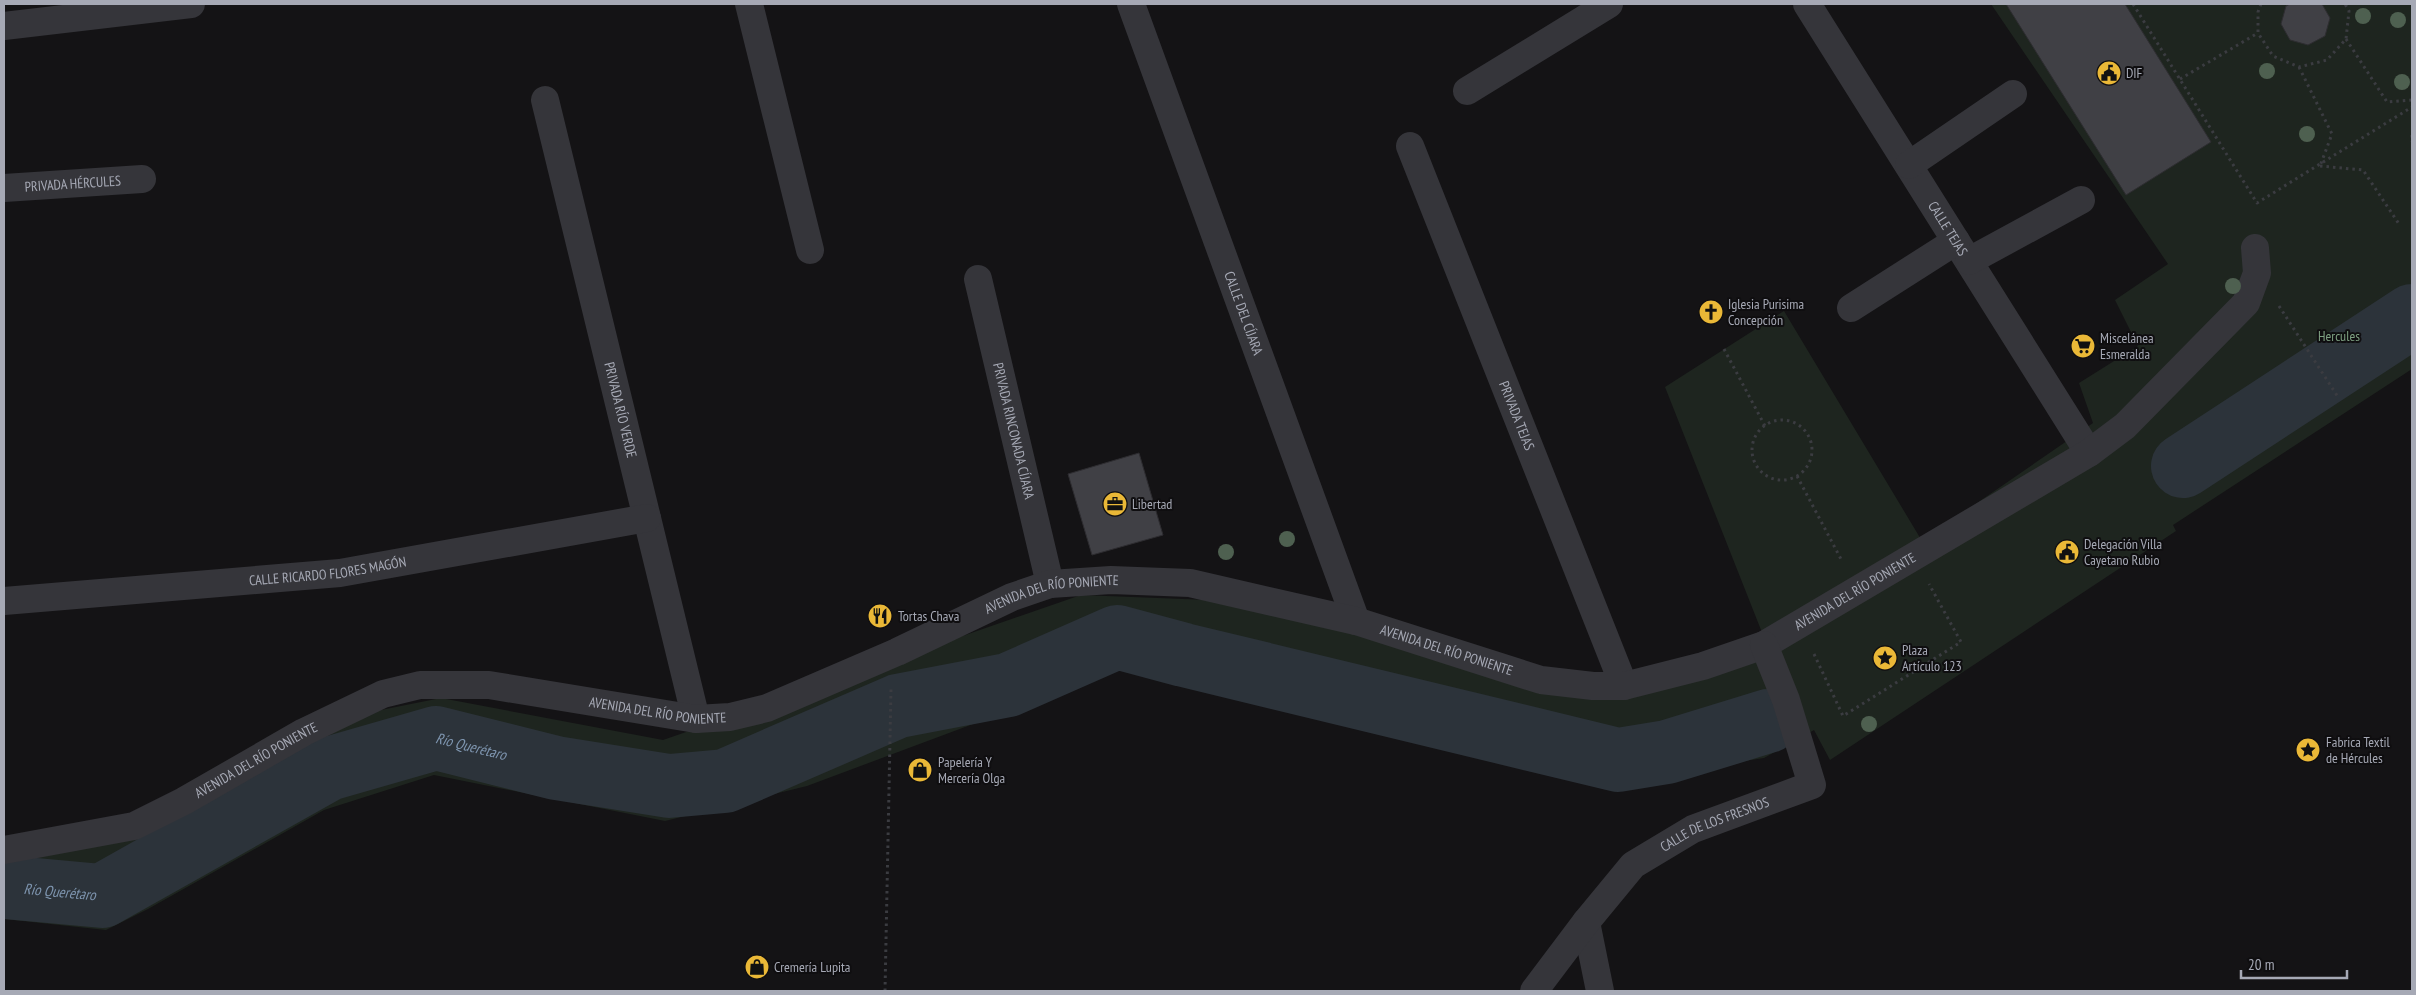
<svg xmlns="http://www.w3.org/2000/svg" width="2416" height="995" font-family="'PT Sans Narrow',sans-serif">
<rect width="100%" height="100%" fill="#141315"/>
<path fill="#1e251f" d="M1991,4h421v365l-239,156 3,6 -346,229 -16,-30 -50,28 -146,22 -323,-79 -172,-33 -316,118 -142,35 -231,-46 -110,35 -176,99 -42,21 -102,-11v-64l20,4 337,-145 80,-16 222,42 418,-145 128,5 386,91 168,-56 -98,-248 119,-76 138,230 171,-118 -14,-40 59,-37 -23,-46 53,-36z"/>
<g fill="none" stroke-linecap="round" stroke-linejoin="round">
<g stroke="#2c333a" stroke-width="64">
<path d="M2183,466l229,-150"/>
<path id="s1" d="M4,887l98,9 226,-127 108,-31 120,30 113,18 56,-5 173,-75 110,-21 109,-48 67,18 434,105 49,-8 101,-31"/>
</g>
</g>
<path fill="#404045" stroke="#2e2d31" d="M2006,4h119l86,138 -85,53z
M2290,4h32l8,14 -5,18 -17,9 -18,-5 -9,-16 5,-18z
M1139,453l24,82 -71,20 -24,-81z"/>
<g fill="none" stroke-linecap="round" stroke-linejoin="round">
<path stroke="#3b3c41" stroke-width="3" stroke-dasharray="2.5 4" stroke-linecap="butt" d="M2133,4l124,199 155,-96
M2261,4l-3,8v21l15,23 26,11 28,-7 19,-21 3,-28 -4,-7
M2346,39l41,63 25,-2
M2299,67l33,67 -12,32
M2180,79l78,-46
M2412,135v7
M2320,166l43,4 36,54
M2279,306l59,91
M1724,349l41,77
M1752 450a30 30 0 1 1 60 0a30 30 0 1 1-60 0Z
M1797,476l45,85
M1814,654l29,62 118,-74 -32,-58
M885,991l6,-302"/>
<g stroke="#35353a" stroke-width="28">
<path d="M749,4l61,246"/>
<path id="s2" d="M1131,4l225,617"/>
<path id="s3" d="M1807,4l282,449"/>
<path d="M4,26l187,-22"/>
<path d="M1467,91l142,-87"/>
<path id="s4" d="M545,100l151,619"/>
<path id="s5" d="M1410,146l214,540"/>
<path d="M1909,165l104,-71"/>
<path id="s6" d="M4,188l138,-9"/>
<path d="M1969,261l112,-61"/>
<path id="s7" d="M978,279l72,305"/>
<path d="M1851,308l105,-67"/>
<path id="s8" d="M4,601l336,-28 307,-55"/>
<path id="s9" d="M4,850l130,-24 50,-25 120,-69 79,-38 37,-9h69l207,34 34,-2 37,-9 130,-56 115,-55 38,-13 61,-4 79,3 166,38 185,59 52,6h31l79,-20 61,-21 325,-192 36,-27 121,-123 11,-30 -2,-25"/>
<path d="M1586,922l14,69"/>
<path id="s10" d="M1534,991l52,-69 47,-57 60,-36 119,-44 -26,-85 -22,-55"/>
</g>
</g>
<g fill="#4e6050">
<circle cx="2363" cy="16" r="8"/>
<circle cx="2398" cy="20" r="8"/>
<circle cx="2267" cy="71" r="8"/>
<circle cx="2402" cy="82" r="8"/>
<circle cx="2307" cy="134" r="8"/>
<circle cx="2233" cy="286" r="8"/>
<circle cx="1287" cy="539" r="8"/>
<circle cx="1226" cy="552" r="8"/>
<circle cx="1869" cy="724" r="8"/>
</g>
<defs>
<symbol id="civic-disc" viewBox="-11 -11 22 22"><circle r="9.5" fill="#eab837" stroke="#0f0e10"/><path d="M-.6-6.5H3V-4.5H.6V-3L4-1V1h2V6H-6V1h2V-1L-.6-3ZM-1.2 2.5V6h2.4V2.5Z" fill="#111"/></symbol>
<symbol id="church-disc" viewBox="-11 -11 22 22"><circle r="9.5" fill="#eab837" stroke="#0f0e10"/><path d="M-1.2-6h2.4v3.5h3.3v2.4h-3.3V6h-2.4V-.1h-3.3v-2.4h3.3Z" fill="#111"/></symbol>
<symbol id="supermarket-disc" viewBox="-11 -11 22 22"><circle r="9.5" fill="#eab837" stroke="#0f0e10"/><path d="M-6-5.5h2.5l.6 2H6L4.5 2H-2.5L-4.4-4H-6ZM-1.5 3.2a1.3 1.3 0 1 0 .1 0ZM3 3.2a1.3 1.3 0 1 0 .1 0Z" fill="#111"/></symbol>
<symbol id="office-disc" viewBox="-11 -11 22 22"><circle r="9.5" fill="#eab837" stroke="#0f0e10"/><path d="M-6-3h4V-5.5h4V-3h4V5H-6ZM-1-4.5V-3h2v-1.5ZM-6 0V1H6V0Z" fill="#111"/></symbol>
<symbol id="restaurant-disc" viewBox="-11 -11 22 22"><circle r="9.5" fill="#eab837" stroke="#0f0e10"/><path d="M-5-6h1v4h1v-4h1v4h1v-4h1v5L-1.5 .5V6h-2V.5L-5-1ZM5-6V6H3V1.5H1.5Q1.5-4 5-6Z" fill="#111"/></symbol>
<symbol id="sight-disc" viewBox="-11 -11 22 22"><circle r="9.5" fill="#eab837" stroke="#0f0e10"/><path d="M0-6L1.8-2.2L6-1.7L2.9 1.2L3.7 5.4L0 3.3L-3.7 5.4L-2.9 1.2L-6-1.7L-1.8-2.2Z" fill="#111"/></symbol>
<symbol id="shop-disc" viewBox="-11 -11 22 22"><circle r="9.5" fill="#eab837" stroke="#0f0e10"/><path d="M-5-2.5h2.3a2.7 3.5 0 0 1 5.4 0H5L5.5 6h-11ZM-1.5-2.5h3a1.5 2.3 0 0 0-3 0Z" fill="#111"/></symbol>
</defs>
<g fill-rule="evenodd">
<use href="#civic-disc" x="2095" y="59" width="28" height="28"/>
<use href="#church-disc" x="1697" y="298" width="28" height="28"/>
<use href="#supermarket-disc" x="2069" y="332" width="28" height="28"/>
<use href="#office-disc" x="1101" y="490" width="28" height="28"/>
<use href="#civic-disc" x="2053" y="538" width="28" height="28"/>
<use href="#restaurant-disc" x="866" y="602" width="28" height="28"/>
<use href="#sight-disc" x="1871" y="644" width="28" height="28"/>
<use href="#sight-disc" x="2294" y="736" width="28" height="28"/>
<use href="#shop-disc" x="906" y="756" width="28" height="28"/>
<use href="#shop-disc" x="743" y="953" width="28" height="28"/>
</g>
<g text-anchor="middle" stroke-width="4" stroke-linejoin="round" paint-order="stroke">
<g font-size="14" fill="#a6a9b5" stroke="#0f0e10" text-anchor="start">
<text x="2126" y="78">DIF</text>
<text x="1728" y="309">Iglesia Purisima<tspan x="1728" dy="16">Concepción</tspan></text>
<text x="2100" y="343">Miscelánea<tspan x="2100" dy="16">Esmeralda</tspan></text>
<text x="1132" y="509">Libertad</text>
<text x="2084" y="549">Delegación Villa<tspan x="2084" dy="16">Cayetano Rubio</tspan></text>
<text x="898" y="621">Tortas Chava</text>
<text x="1902" y="655">Plaza<tspan x="1902" dy="16">Artículo 123</tspan></text>
<text x="2326" y="747">Fabrica Textil<tspan x="2326" dy="16">de Hércules</tspan></text>
<text x="938" y="767">Papelería Y<tspan x="938" dy="16">Mercería Olga</tspan></text>
<text x="774" y="972">Cremería Lupita</text>
</g>
<g font-size="14" fill="#a6a9b5" stroke="#0f0e10">
<text dy="5" stroke="none"><textPath href="#s6" startOffset="69">PRIVADA HÉRCULES</textPath></text>
<text dy="5" stroke="none"><textPath href="#s3" startOffset="265">CALLE TEJAS</textPath></text>
<text dy="5" stroke="none"><textPath href="#s2" startOffset="329">CALLE DEL CÍJARA</textPath></text>
<text dy="5" stroke="none"><textPath href="#s4" startOffset="319">PRIVADA RÍO VERDE</textPath></text>
<text dy="5" stroke="none"><textPath href="#s5" startOffset="290">PRIVADA TEJAS</textPath></text>
<text dy="5" stroke="none"><textPath href="#s7" startOffset="156">PRIVADA RINCONADA CÍJARA</textPath></text>
<text dy="5" stroke="none"><textPath href="#s8" startOffset="325">CALLE RICARDO FLORES MAGÓN</textPath></text>
<text dy="5" stroke="none"><textPath href="#s9" startOffset="1952">AVENIDA DEL RÍO PONIENTE</textPath></text>
<text dy="5" stroke="none"><textPath href="#s9" startOffset="1112">AVENIDA DEL RÍO PONIENTE</textPath></text>
<text dy="5" stroke="none"><textPath href="#s9" startOffset="1518">AVENIDA DEL RÍO PONIENTE</textPath></text>
<text dy="5" stroke="none"><textPath href="#s9" startOffset="692">AVENIDA DEL RÍO PONIENTE</textPath></text>
<text dy="5" stroke="none"><textPath href="#s9" startOffset="271">AVENIDA DEL RÍO PONIENTE</textPath></text>
<text dy="5" stroke="none"><textPath href="#s10" startOffset="252">CALLE DE LOS FRESNOS</textPath></text>
</g>
<g font-size="14" fill="#7d9f81" stroke="#0f0e10">
<text x="2339" y="341">Hercules</text>
</g>
<g font-size="15" font-style="italic" fill="#7e95af" stroke="#0f0e10">
<text dy="5" stroke="none"><textPath href="#s1" startOffset="506">Río Querétaro</textPath></text>
<text dy="5" stroke="none"><textPath href="#s1" startOffset="56">Río Querétaro</textPath></text>
</g>
</g>
<rect width="2416" height="995" fill="none" stroke="#a6a9b5" stroke-width="10"/>
<path d="M2241 970v8h106v-8" fill="none" stroke="#a6a9b5" stroke-width="2.5"/>
<text x="2248" y="970" font-size="15" fill="#a6a9b5" stroke="#0f0e10" stroke-width="4" paint-order="stroke">20 m</text>
</svg>
